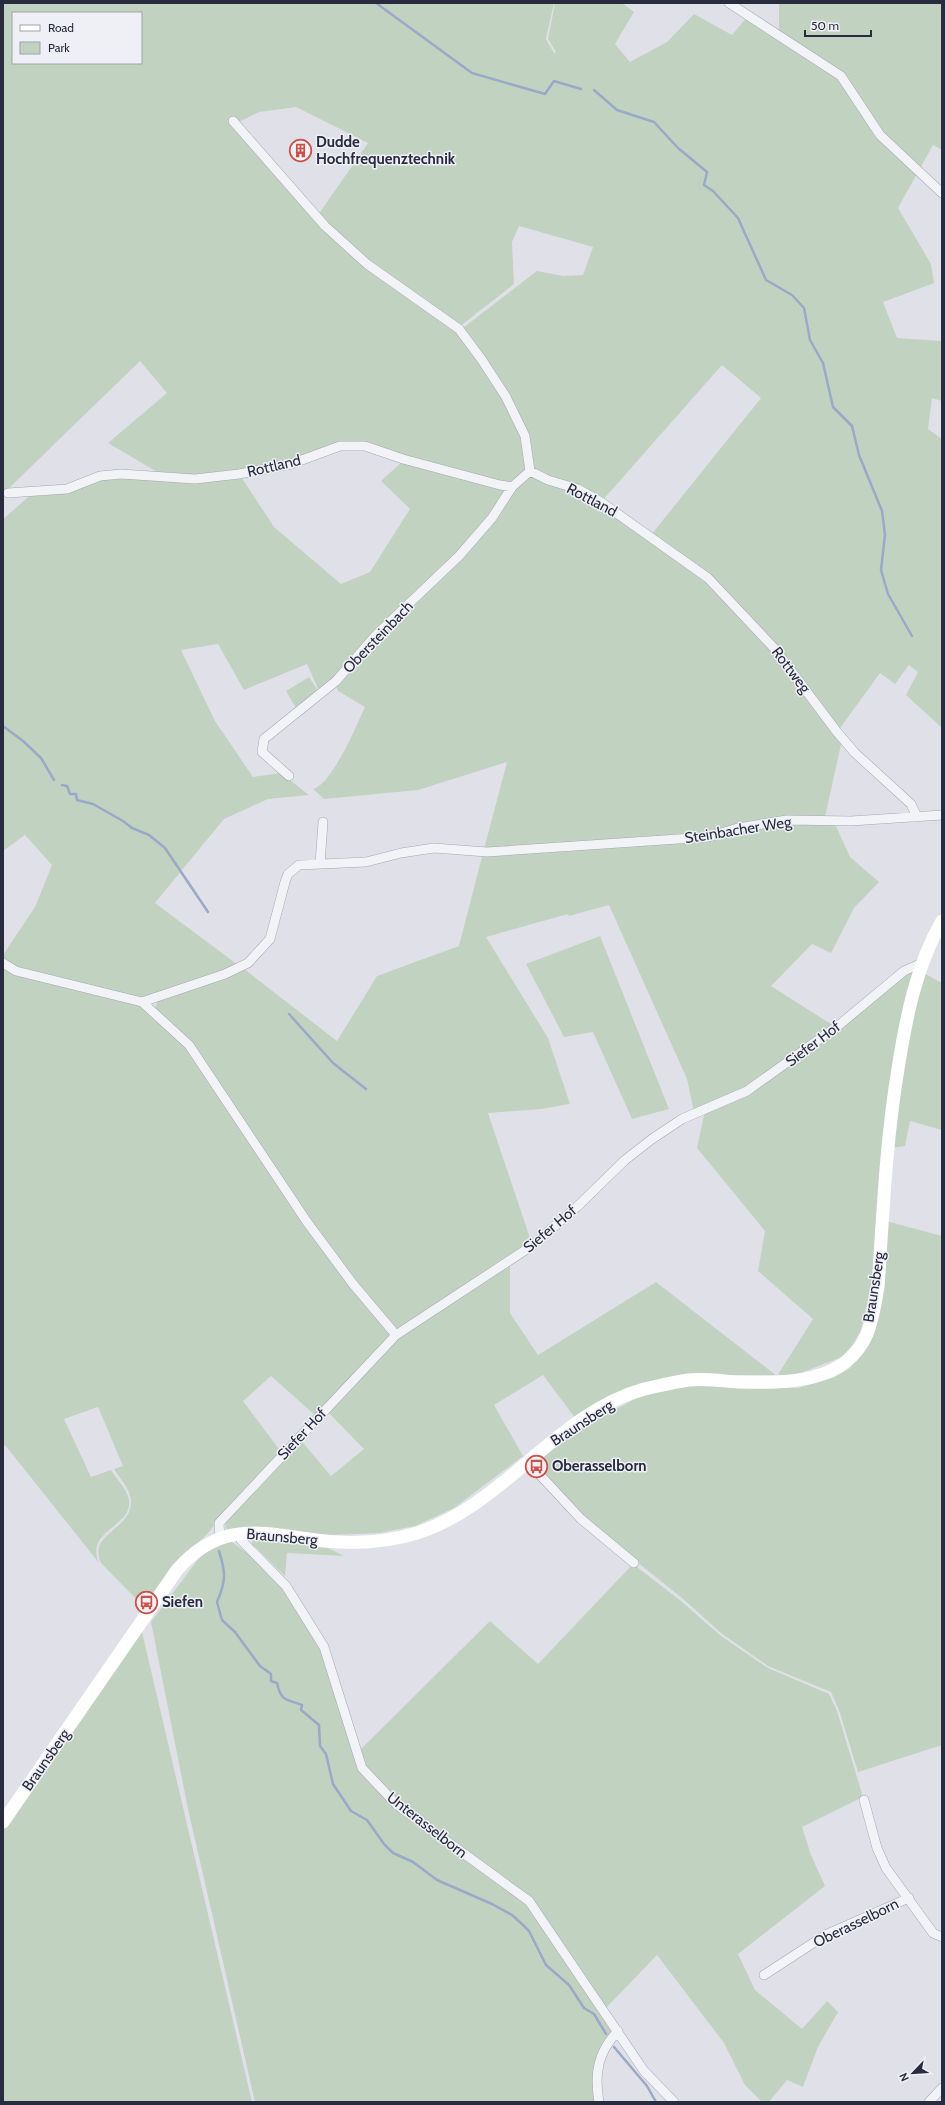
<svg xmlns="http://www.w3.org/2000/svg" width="945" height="2105" font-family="Cabin,sans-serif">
<rect width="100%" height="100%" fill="#e0e1e8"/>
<path fill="#c2d2c1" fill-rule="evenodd" d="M3,3h551l-8,36 8,14 2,-1 -8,-13 7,-36h67l12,9 -19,32 15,18 37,-20 27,-28 38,21 15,-18 98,64 -3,-5 -63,-40v-33h163v147l-9,-5 -35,63 33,56 3,19 -51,19 14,36 45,3v60l-10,-3 -4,31 14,10v289l-36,-33 12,-23 -9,-7 -14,19 -15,-11 -42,58 -21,-28 -2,1 27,36 -17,77c-41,1 -78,6 -117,18l-224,14 23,-87 -89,28 -94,9 -11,-10c20,-6 43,-63 52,-82l-27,-16 -2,-5 42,-51 82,-78 32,-38 21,-32 17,-14c23,11 49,16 71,30 37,23 70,54 107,77l1,-2 -58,-43 110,-137 -39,-33 -120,136 -23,-13 -31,-9 -18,-9 -18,15 -22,32 -32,39 -82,77 -40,46 -16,14 -13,-29 -63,26 -26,-46 -37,6 34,71 38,56 28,-4 28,22 -41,4 -44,20 -69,84 83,62 -96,34 -125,-31 -14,-7v-6l32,-48 17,-42 -27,-30 -22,16v-332l30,-26 34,-2 34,-13 19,-3 75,6 45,-6 34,52 67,57 29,-12 40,-63 -29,-28 22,-20 85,21 -84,-24 -39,-13h-25l-49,17 -53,10 -45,6 -29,-2 -56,-33 59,-50 -27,-32 -137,133zM13,13h128v50h-128zM296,107l72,36 -50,72 50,48 91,64 55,-43 -2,-42 7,-16 74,21 -10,28 -20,1 -26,-5 -78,60 -92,-65 -43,-39 -94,-106 3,-2 4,4 22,-11z
M309,677l9,14 -22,17 -10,-17z
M816,822l20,4 14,31 29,25 -25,26 -23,45 -19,-9 -41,42 63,40 -88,64 -52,22 -7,-33 -78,-174 -40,11 -1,-2 -82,23 62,101 22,66 -29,5 -53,4 44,131 -136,88 -42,-49 -164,-240 -35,-33 2,-8 87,-33 93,72 40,-65 82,-30 24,-93 225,-14 56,-14z
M600,936l69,173 -37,10 -39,-87 -29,5 -38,-73z
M3,965l138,39 47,43 118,178 87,111 -76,81 -46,-41 -28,25 39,52 -65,68c-10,18 -30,29 -44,45 -11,12 -18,29 -27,43l-45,-46c-15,-31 37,-34 29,-67 -2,-9 -11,-19 -16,-27l9,-3 -25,-59 -34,12 27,58 20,-7c5,8 14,17 17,26 10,31 -44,32 -29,67l-94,-118 -2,1z
M911,971l3,1 -37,250 -5,59 -11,49 -7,13 -12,14 -47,18h-105l-115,43 -32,-43 -49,30 29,51 -69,52 -39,18 -36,7 -50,2 -68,-8 -35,2 -1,-6 75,-84 31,37 33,-27 -38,-39 71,-73 113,-73v49l28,42 118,-73 121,94 36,-57 -55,-48 7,-40 -68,-83 8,-37 43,-18z
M922,972l20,11v147l-32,-9 -5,25 -14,2 5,-43z
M886,1221l56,15v509l-84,27 -19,-62 -8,-18 -63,-26 -47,-33 -39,-35 -100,-80 -49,-55 53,-38 51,-27 27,-7 28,-5 106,2 37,-11 15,-9 24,-34z
M253,1538l71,8 20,10 -57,-3 -2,23 -33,-32z
M232,1542l26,19 26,29 37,59 40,119 35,38 131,96 89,129 -12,11 -7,60h-342l-67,-293 -37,-187 51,-68 20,-10z
M633,1564l48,37 40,35 47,32 61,26 8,17 26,86 -61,30 9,28 14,31 -87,68 17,36 47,39 25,-28 11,11 -20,35 -15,40 -16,-7 -18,22h-7l-17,-17 -21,-42 -67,-88 -53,55 -75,-111 -132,-95 -34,-38 -5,-14 132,-131 48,43z
M142,1632l110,470h-249v-272z"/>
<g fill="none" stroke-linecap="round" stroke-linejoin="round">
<path stroke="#9ca8c7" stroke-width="2.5" d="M376,3l96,70 73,21 9,-13 27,8
M594,90l23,20 37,12 24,26 29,24 -3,13 9,6 25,27 28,62 26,15 12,13 6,32 13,23 10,44 19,19 7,29 23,56 3,24 -4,35 7,24 24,42
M3,726l20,15 18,17 13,22
M62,785l5,1 3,8h6l1,6 16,4 30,17 9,7 17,7 16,13 43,64
M289,1014l44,49 33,26
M219,1551c7,22 7,30 -2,51l5,18 13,12 25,34 11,8v7l6,2c4,19 10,16 25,22l-1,5 18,15 1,21 6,8 7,30 18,27 16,9 17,24 9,9 20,9 24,18 55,24 20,11 11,10 6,6 17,34 23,20 15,23 10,6 12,20
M614,2047l33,39 9,16"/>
<defs>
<path id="street" d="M729,3l112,73 39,59 62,58
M233,121l92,105 42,38 92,65 23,31 24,37 19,39 5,35
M530,471l18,9 30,9 23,13 107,76 66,70 63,84 18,21 56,51 6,13
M8,493l59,-4 33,-13 21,-2 74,5 44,-5 52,-10 49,-18h25l38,13 97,26 12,2
M289,776l-27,-24 2,-13 72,-58 40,-46 83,-79 33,-38 20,-31 18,-16
M320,864l3,-42
M3,963l13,8 126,31 47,43 118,177 46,62 43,51
M142,1002l83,-28 23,-11 22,-24 15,-57 3,-8 11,-9 67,-3 35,-9 33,-5 53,4 221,-15 30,-9 49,-8 64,1 91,-6
M527,1461l54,58 53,44
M241,1533v7l45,46 38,61 38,121 35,37 132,96 115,170 30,31
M220,1538l-1,-15 177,-188 137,-90 47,-41 45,-44 27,-21 30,-20 65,-28 92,-66 65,-54 18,-8
M864,1800l13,48 9,20 47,65 9,4
M764,1975l63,-41 82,-36
M599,2102c-5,-29 -1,-50 19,-71
M929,2102l13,-14"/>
</defs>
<use href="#street" stroke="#a5a7b2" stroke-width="10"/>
<use href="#street" stroke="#f2f3f7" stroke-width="9"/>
<path stroke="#fff" stroke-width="13" d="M3,1822l174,-252c45,-52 87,-36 147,-29 31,3 64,1 93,-8 88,-28 138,-119 227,-144 14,-3 30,-7 44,-9 16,-2 34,1 50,2 46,1 107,3 129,-48 6,-15 8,-31 11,-47 5,-74 8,-146 20,-218 8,-51 18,-103 44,-148"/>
</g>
<defs>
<symbol id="building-ring" viewBox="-11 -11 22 22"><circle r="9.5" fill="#eff0f6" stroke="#ca5048" stroke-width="1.5"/><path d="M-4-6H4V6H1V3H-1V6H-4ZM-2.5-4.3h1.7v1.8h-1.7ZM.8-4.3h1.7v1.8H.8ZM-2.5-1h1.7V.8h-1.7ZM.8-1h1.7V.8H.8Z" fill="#ca5048"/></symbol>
<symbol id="bus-ring" viewBox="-11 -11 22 22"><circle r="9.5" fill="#eff0f6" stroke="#ca5048" stroke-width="1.5"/><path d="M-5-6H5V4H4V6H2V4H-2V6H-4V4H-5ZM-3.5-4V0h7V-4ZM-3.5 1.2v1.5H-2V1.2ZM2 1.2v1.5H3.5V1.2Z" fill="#ca5048"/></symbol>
</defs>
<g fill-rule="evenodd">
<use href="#building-ring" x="288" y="138" width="25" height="25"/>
<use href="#bus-ring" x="524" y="1454" width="25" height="25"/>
<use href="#bus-ring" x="134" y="1590" width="25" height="25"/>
</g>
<g text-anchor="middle" stroke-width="3" stroke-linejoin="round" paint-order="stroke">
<g font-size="15" font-weight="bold" fill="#292c3f" stroke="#eff0f6" text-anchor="start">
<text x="316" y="147">Dudde<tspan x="316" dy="17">Hochfrequenztechnik</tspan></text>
<text x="552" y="1471">Oberasselborn</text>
<text x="162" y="1607">Siefen</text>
</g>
<g font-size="15" fill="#292c3f" stroke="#eff0f6">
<text transform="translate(274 466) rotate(-13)" y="5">Rottland</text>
<text transform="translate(592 500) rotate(28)" y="5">Rottland</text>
<text transform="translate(378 637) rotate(-46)" y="5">Obersteinbach</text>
<text transform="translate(791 670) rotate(53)" y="5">Rottweg</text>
<text transform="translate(738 830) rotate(-9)" y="5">Steinbacher Weg</text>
<text transform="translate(813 1044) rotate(-37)" y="5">Siefer Hof</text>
<text transform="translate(550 1229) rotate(-40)" y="5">Siefer Hof</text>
<text transform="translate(874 1287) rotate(-81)" y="5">Braunsberg</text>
<text transform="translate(582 1423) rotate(-33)" y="5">Braunsberg</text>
<text transform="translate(302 1434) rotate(-47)" y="5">Siefer Hof</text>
<text transform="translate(282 1537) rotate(5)" y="5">Braunsberg</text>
<text transform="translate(46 1760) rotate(-55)" y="5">Braunsberg</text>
<text transform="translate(427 1825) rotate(38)" y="5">Unterasselborn</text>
<text transform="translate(856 1923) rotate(-26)" y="5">Oberasselborn</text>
</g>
</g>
<rect width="945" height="2105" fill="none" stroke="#292c3f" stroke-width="8"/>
<rect x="12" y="12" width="130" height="52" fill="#eff0f6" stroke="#a0a2ad"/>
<rect x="20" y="25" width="20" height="6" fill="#ffffff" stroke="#a0a2ad"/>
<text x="48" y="32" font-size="12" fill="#292c3f">Road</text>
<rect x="20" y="42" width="20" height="12" fill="#c2d2c1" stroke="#a0a2ad"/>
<text x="48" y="52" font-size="12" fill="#292c3f">Park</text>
<g transform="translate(913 2073) rotate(245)" stroke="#eff0f6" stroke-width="3" paint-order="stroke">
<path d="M0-3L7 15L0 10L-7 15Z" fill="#292c3f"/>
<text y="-6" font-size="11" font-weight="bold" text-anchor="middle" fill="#292c3f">N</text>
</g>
<path d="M805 30v6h66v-6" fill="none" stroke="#292c3f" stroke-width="2"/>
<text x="811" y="30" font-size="12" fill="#292c3f" stroke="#eff0f6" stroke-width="3" paint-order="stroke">50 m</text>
</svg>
